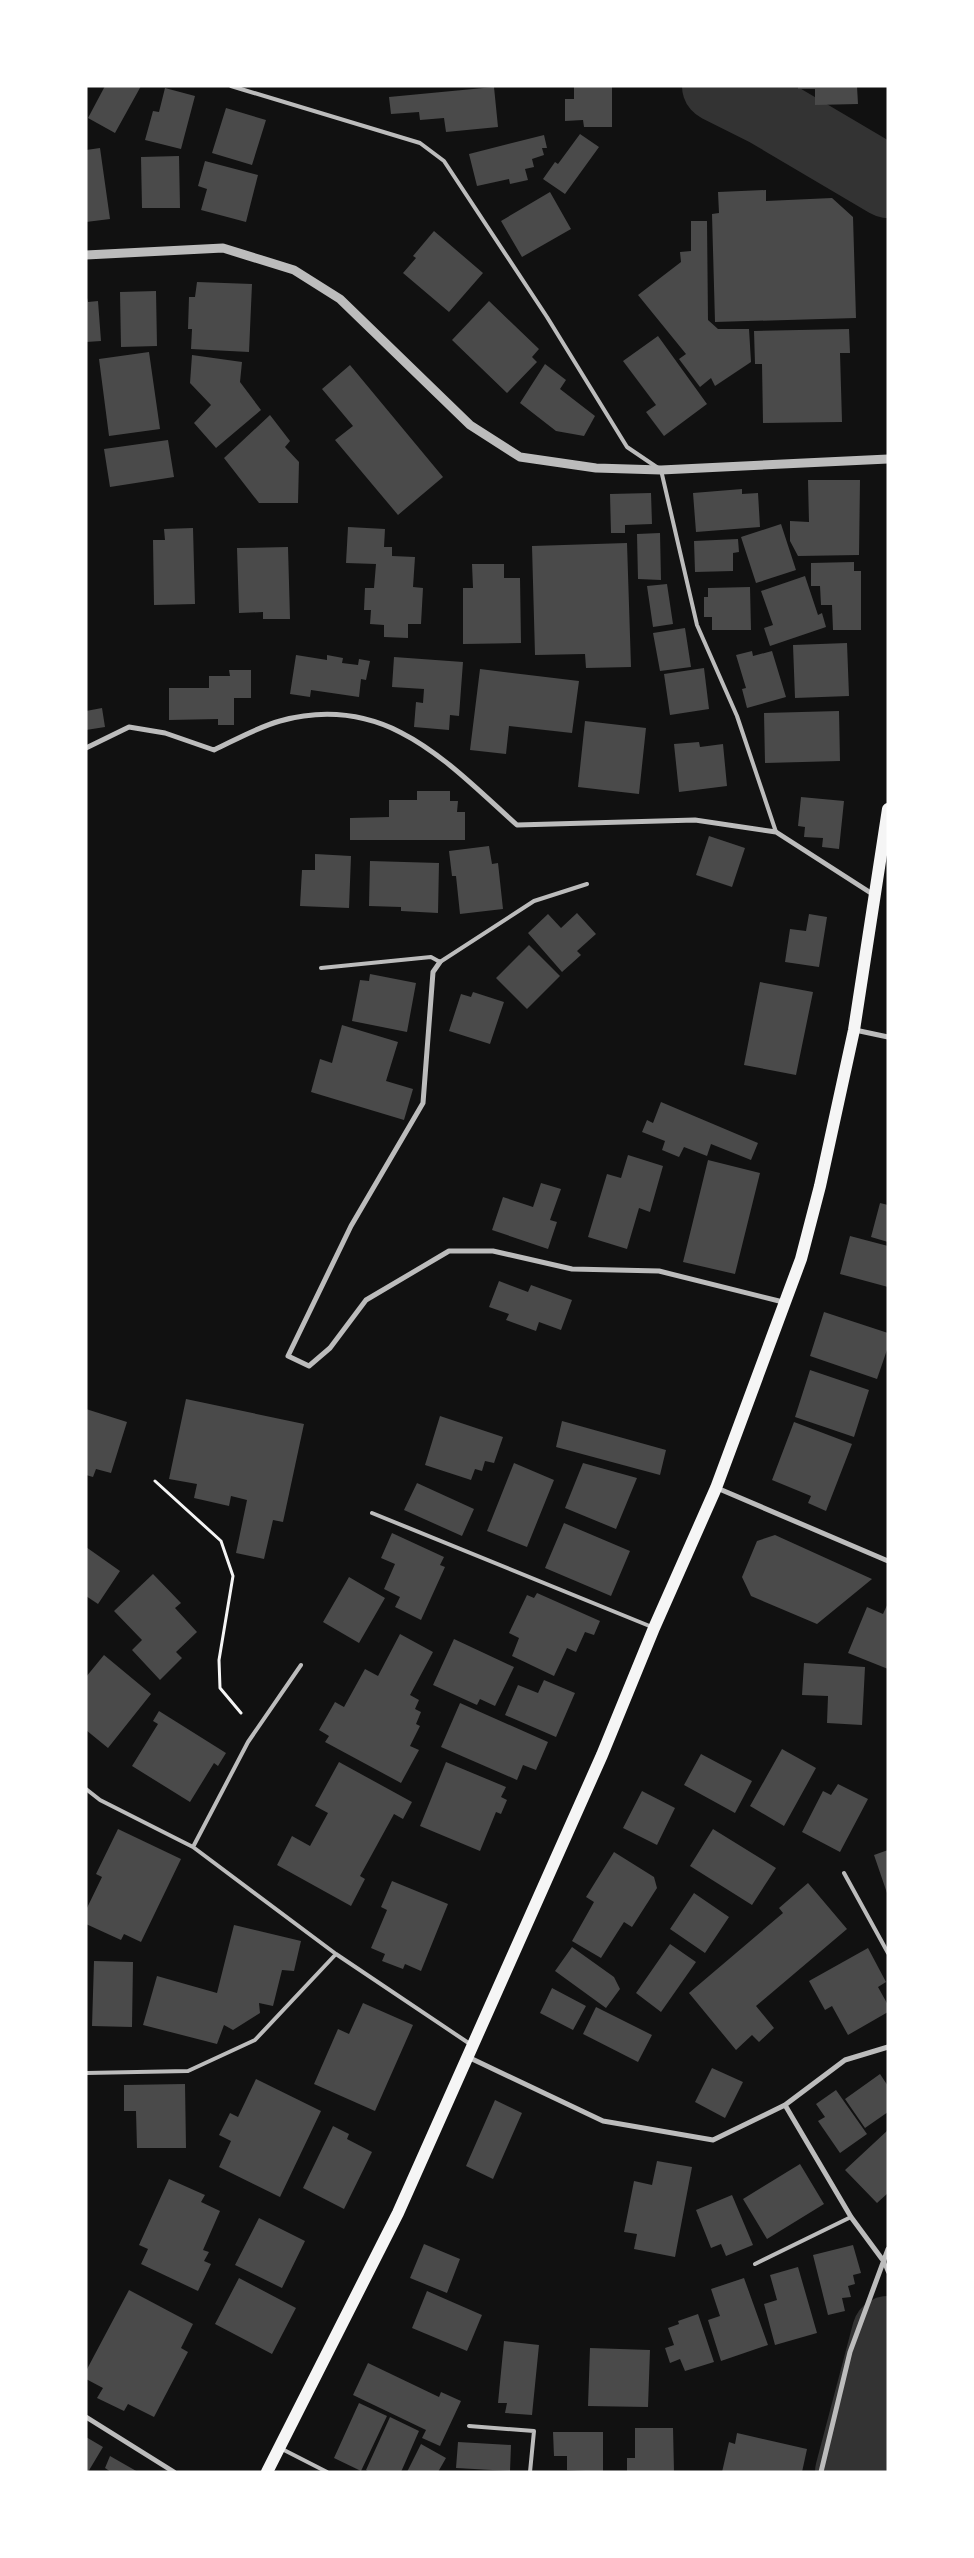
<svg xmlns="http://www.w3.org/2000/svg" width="974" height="2558" font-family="Raleway,sans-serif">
<rect width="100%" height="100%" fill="#111"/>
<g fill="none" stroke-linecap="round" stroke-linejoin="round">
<path stroke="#333" stroke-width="72" d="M718,86l48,24 122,72
M851,2472l37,-140"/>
</g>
<path fill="#4a4a4a" d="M105,86h36l-26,47 -27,-15z
M574,86l38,1v40h-28l-1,-7 -18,1v-22h9z
M798,86h59l1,18 -43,1v-16h-17z
M494,87l4,40 -52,5 -2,-14 -24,2 -1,-8 -28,2 -2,-17z
M165,88l30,8 -14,53 -36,-9 8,-29 6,1z
M226,108l40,12 -14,45 -40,-12z
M580,134l19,13 -34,47 -22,-15 12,-17 3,2z
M544,135l3,13h-5l2,7 -12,4 2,8 -9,2 3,11 -18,4 -1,-5 -32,7 -8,-32z
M100,148l10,71 -24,3v-72z
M179,156l1,52h-38l-1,-51z
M205,161l53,14 -12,47 -45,-12 6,-21 -9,-3z
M766,190v11l66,-3 21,19 3,101 -141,4 -3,-108 7,-1 -1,-21z
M550,192l21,37 -49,28 -21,-36z
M691,221h16l1,99 10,9h31l2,33 -36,24 -4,-8 -11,9 -21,-28 7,-5 -48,-59 43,-33 -1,-10 11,-1z
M434,231l49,42 -34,39 -46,-39 13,-15 -3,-2z
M197,282l55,2 -3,68 -58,-3 1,-20h-4l1,-32h6z
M156,291l1,55 -36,1 -1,-55z
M86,294l2,8 10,-1 3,40 -15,1z
M489,301l50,48 -7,8 5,5 -30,31 -55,-53z
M849,329l1,24h-10l2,69 -79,1 -1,-59h-7l-1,-33z
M658,336l49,68 -43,32 -18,-24 10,-7 -33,-44z
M149,352l11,77 -51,7 -10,-77z
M192,355l50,7 -2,20 21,28 -45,38 -22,-25 17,-18 -21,-22z
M545,364l21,16 -6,9 35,27 -11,20 -28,-5 -36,-28z
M350,365l93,112 -45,38 -63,-75 18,-14 -31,-37z
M270,415l20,26 -5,6 14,15 -1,41h-39l-35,-45z
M168,440l6,37 -64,10 -6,-38z
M808,480h52l-1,75 -61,1 -8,-15v-20l19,1z
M742,489v5l16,-1 2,34 -64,5 -3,-39z
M651,493l1,31 -27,1v8h-14l-1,-39z
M781,524l15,46 -40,13 -15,-46z
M348,527l37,2 -1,18h8v9l23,1 -2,30 10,1 -2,36h-13v14l-24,-1v-12l-14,-1 1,-14h-7l1,-22h9l2,-24 -30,-1z
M193,528l2,76 -41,1 -1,-65h12l-1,-11z
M660,533l1,47 -23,-1 -1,-45z
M738,539l1,13 -6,1v18l-38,1 -1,-31z
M627,543l4,124 -45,1 -1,-14 -50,1 -3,-109z
M288,547l2,72h-27v-7l-24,1 -2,-65z
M854,562v9h7v59h-28l-1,-25h-11l-1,-19h-9v-23z
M472,564h32v14h16l1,65 -58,1v-56h10z
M805,576l13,39 4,-2 4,14 -56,19 -6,-18 9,-3 -12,-34z
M667,584l6,40 -20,3 -6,-41z
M750,587l1,43h-39v-13h-8v-20h4v-9z
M685,628l6,39 -31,4 -7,-38z
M847,643l2,53 -54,2 -2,-53z
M752,651l1,5 19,-5 14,46 -39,11 -5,-19 4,-1 -10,-33z
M296,655l31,5v-5l16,3 -1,5 16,2 1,-6 11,2 -4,19 -5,-1 -2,18 -48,-7 -1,7 -20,-3z
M394,657l69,5 -4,54 -9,-1 -1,15 -35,-3 2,-25 7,1 1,-14 -32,-2z
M704,668l5,41 -39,6 -6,-41z
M480,669l99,12 -7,52 -63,-7 -3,28 -36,-4z
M229,670h22v28h-17v27h-16v-6l-49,1v-32h40v-12h21z
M102,708l3,19 -19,3v-19z
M839,711l1,50 -75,2 -1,-50z
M585,721l61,7 -7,66 -61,-7z
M699,742l1,5 23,-3 4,42 -48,6 -5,-48z
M417,791h33v10h8l-1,11h8v28h-115v-22l39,-1v-17h28z
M801,797l43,4 -5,48 -17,-2 1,-9 -19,-1 1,-10 -7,-1z
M709,836l36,12 -13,39 -36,-12z
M489,846l3,18 6,-1 5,46 -43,5 -4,-38h-4l-3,-25z
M315,854l36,2 -2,52 -49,-2 2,-36h13z
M370,861l69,2 -1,50 -37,-2v-4l-32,-1z
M577,913l19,21 -19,17 4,4 -19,17 -34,-39 20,-19 13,14z
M809,914l18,3 -8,50 -34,-5 5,-33 16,2z
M529,945l31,31 -33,33 -31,-31z
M370,974l46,9 -9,49 -55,-11 8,-41 9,1z
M760,982l53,10 -17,83 -52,-10z
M473,992l31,10 -14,42 -41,-13 12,-37 10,3z
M342,1025l56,17 -12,39 27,8 -9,31 -93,-28 9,-33 12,4z
M661,1102l97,41 -7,17 -40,-16 -4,12 -23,-9 -5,10 -17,-7 3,-9 -23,-9 5,-12 6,3z
M628,1155l35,11 -13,46 -11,-4 -12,41 -39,-12 19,-63 14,4z
M708,1160l52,13 -25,101 -52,-12z
M541,1183l20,6 -11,31 7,2 -9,27 -56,-19 11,-33 30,10z
M880,1203l8,2v37l-17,-5z
M850,1236l38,10v41l-48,-13z
M499,1281l29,11 3,-7 41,15 -11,30 -22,-8 -3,9 -30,-11 3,-6 -20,-7z
M824,1312l64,21v14l-11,32 -67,-23z
M810,1370l59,20 -15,47 -59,-20z
M186,1399l118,25 -21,98 -10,-2 -9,39 -28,-6 11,-53 -16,-4 -2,10 -35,-8 3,-14 -28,-5z
M86,1409l41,13 -16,51 -15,-4 -3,8 -7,-2z
M440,1416l63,21 -9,26 -9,-2 -3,10 -7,-2 -4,11 -46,-15z
M562,1421l104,29 -6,25 -104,-28z
M794,1422l58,22 -26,67 -18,-8 3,-7 -39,-16z
M514,1463l40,17 -27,67 -40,-16z
M583,1463l54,15 -21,51 -51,-21z
M417,1483l57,26 -12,27 -58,-26z
M564,1523l66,28 -19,45 -66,-28z
M392,1533l52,24 -4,8 5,2 -24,53 -26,-13 5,-10 -16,-8 11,-25 -14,-6z
M775,1535l97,44 -55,45 -66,-28 -9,-19 15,-36z
M86,1547l34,24 -22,33 -12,-8z
M153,1574l28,29 -6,5 22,24 -21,20 6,6 -22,22 -28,-30 10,-10 -28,-29z
M349,1577l36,21 -26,45 -36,-21z
M537,1593l63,28 -6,14 -9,-3 -9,20 -9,-4 -13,28 -42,-20 7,-18 -10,-5 18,-38 7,3z
M888,1603v66l-40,-16 19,-46 16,7z
M400,1634l33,18 -23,43 9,5 -4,9 6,3 -5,12 4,2 -10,20 9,4 -18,33 -76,-41 4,-6 -10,-6 16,-28 9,5 21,-38 13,7z
M454,1639l60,28 -19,39 -15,-7 -3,6 -44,-20z
M104,1655l47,39 -43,54 -22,-18v-53z
M804,1663l61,4 -3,58 -35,-2 1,-27 -26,-1z
M544,1680l31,13 -19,44 -51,-22 13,-30 20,8z
M460,1703l88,39 -12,28 -13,-5 -6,15 -76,-33z
M159,1711l67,42 -8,13 -4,-3 -24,39 -58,-36 26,-42 -5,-3z
M782,1749l34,19 -32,58 -34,-20z
M701,1754l51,27 -17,32 -51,-28z
M339,1762l73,40 -9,17 -9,-5 -34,62 5,3 -14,27 -74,-41 15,-29 18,10 18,-33 -13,-7z
M446,1762l60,25 -5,10 6,3 -6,14 -5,-2 -16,39 -60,-25z
M838,1784l30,15 -28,53 -38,-20 21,-41 8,4z
M642,1791l33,17 -18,37 -34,-17z
M118,1829l63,30 -40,83 -17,-8 -3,6 -35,-16v-14l16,-33 -6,-3z
M713,1829l63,39 -24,37 -62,-39z
M888,1850v43h-1l-13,-38z
M614,1852l40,25 3,11 -25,39 -8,-5 -23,36 -29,-17 22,-39 -8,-5z
M392,1881l56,23 -27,67 -16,-7 -2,5 -21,-8 3,-7 -14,-6 16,-38 -6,-3z
M808,1883l39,46 -91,77 18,22 -15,14 -7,-7 -16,15 -47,-57 94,-80 -4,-5z
M694,1893l35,24 -24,36 -35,-24z
M234,1925l67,16 -7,30 -12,-1 -9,36 -14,-3 1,10 -27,17 -9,-5 -7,19 -74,-19 14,-49 60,17z
M670,1944l26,18 -35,50 -25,-19z
M572,1947l42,30 6,12 -14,19 -51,-37z
M868,1948l18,34 -8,5 10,18v7l-40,23 -16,-29 -7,4 -16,-29z
M94,1961l39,1 -1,65 -40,-1z
M552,1988l34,18 -13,24 -33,-17z
M363,2003l50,22 -38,86 -61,-27 24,-55 11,5z
M596,2007l56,28 -14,27 -55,-28z
M712,2068l31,14 -18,36 -30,-16z
M880,2074l8,12v26l-23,16 -20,-29z
M256,2079l65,32 -41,86 -61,-30 12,-26 -12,-6 11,-22 8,4z
M185,2084l1,64h-49l-1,-37h-12v-26z
M836,2090l31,44 -27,19 -22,-32 7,-4 -9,-13z
M495,2100l27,13 -29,66 -27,-13z
M333,2126l16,8 -2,5 25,13 -28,57 -41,-21z
M888,2130v63l-11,10 -32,-33z
M657,2161l35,6 -17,90 -41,-8 3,-15 -13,-2 10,-51 18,4z
M800,2164l24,40 -57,35 -24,-40z
M169,2179l36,16 -4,7 19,9 -17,39 6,2 -5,9 7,3 -13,27 -57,-27 7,-15 -9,-4z
M732,2195l21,50 -27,11 -5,-12 -10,4 -15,-38z
M259,2218l46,23 -23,47 -47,-23z
M424,2244l36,15 -13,34 -37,-15z
M853,2245l8,28 -8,2 2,9 -7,2 3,11 -9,1 3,13 -17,4 -15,-60z
M798,2267l19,66 -42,12 -11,-41 13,-4 -7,-25z
M239,2278l57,30 -24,46 -57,-30z
M744,2278l24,67 -47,16 -13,-41 12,-4 -9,-27z
M129,2290l64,34 -12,24 7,4 -34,65 -26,-13 -4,7 -27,-13 6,-10 -17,-9v-8z
M427,2291l55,24 -15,36 -55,-23z
M698,2314l16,48 -29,9 -5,-12 -10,4 -5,-15 9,-3 -6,-17 11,-4 -1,-3z
M504,2341l35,4 -7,70 -27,-2 2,-10h-9z
M590,2348l60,2 -2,57 -60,-1z
M368,2363l71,34 2,-5 20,9 -21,45 -18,-8 4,-8 -73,-35z
M359,2403l28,13 -26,55 -27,-13z
M390,2417l29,14 -18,41h-32l-3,-2z
M635,2428h38l1,44h-47v-14h8z
M553,2432h50v40l-36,-2v-14h-13z
M737,2433l70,16 -5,23h-80l7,-30 6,2z
M86,2437l17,10 -15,25h-2z
M458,2442l53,3 -1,26 -54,-3z
M421,2444l25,14 -8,14h-31z
M110,2456l28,16h-27l-6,-4z"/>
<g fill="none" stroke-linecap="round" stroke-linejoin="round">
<path stroke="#f5f5f5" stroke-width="3" d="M155,1481l66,60 12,35 -14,84 1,28 21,25"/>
<path stroke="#bcbcbc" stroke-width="4" d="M231,86l189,57 24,18 103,156 80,130 34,23 36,155 40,91 39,116
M321,968l110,-11 9,5 94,-61 53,-17
M372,1513l280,114
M86,1789l14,11 93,47 143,107 134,90
M193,1847l55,-105 53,-77
M844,1873l44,80
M86,2073l102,-2 67,-31 81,-86
M883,2260l5,12
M755,2264l96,-47
M469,2426l65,5 -4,41
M282,2449l45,23"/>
<path stroke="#bcbcbc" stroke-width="5" d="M86,748l43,-21 36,6 49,17c21,-10 44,-23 66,-29 105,-29 166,40 237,104l178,-5 81,12 98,63
M440,962l-7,10 -10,131 -72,123 -63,130 21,10 21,-18 36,-48 83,-49h44l79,18 87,2 124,31
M855,1030l33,7
M717,1488l171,73
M468,2057l135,64 110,19 72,-35 60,-45 43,-13
M785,2105l66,112 31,42
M86,2417l88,55
M821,2472l29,-120 38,-103"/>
<path stroke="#bcbcbc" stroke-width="9" d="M86,255l137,-7 71,22 46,29 130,126 50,32 76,11 65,2 227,-11"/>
<path stroke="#f5f5f5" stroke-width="12" d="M267,2472l131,-259 204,-458 52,-127 62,-140 85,-229 19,-73 34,-156 34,-221"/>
</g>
<rect width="974" height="2558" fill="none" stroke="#ffffff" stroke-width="175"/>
</svg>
